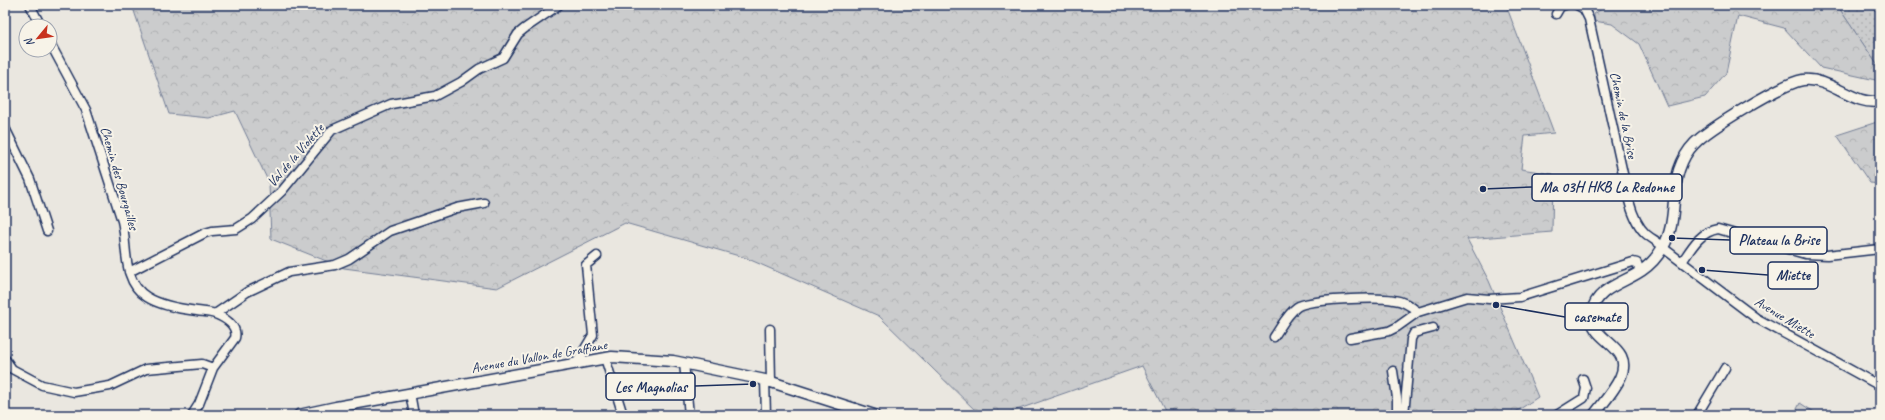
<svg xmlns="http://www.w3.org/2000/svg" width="1885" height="420" font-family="Caveat,sans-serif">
<defs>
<pattern id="grass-dots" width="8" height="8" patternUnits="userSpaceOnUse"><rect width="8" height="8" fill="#cbcccd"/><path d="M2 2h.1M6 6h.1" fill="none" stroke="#aeb0b2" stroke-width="1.8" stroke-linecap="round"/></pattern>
<pattern id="forest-crowns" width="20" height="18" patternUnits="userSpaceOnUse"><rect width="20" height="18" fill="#cbcccd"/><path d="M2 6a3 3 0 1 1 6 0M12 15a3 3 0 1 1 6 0" fill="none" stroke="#aeb0b2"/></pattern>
</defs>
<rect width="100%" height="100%" fill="#eae7e0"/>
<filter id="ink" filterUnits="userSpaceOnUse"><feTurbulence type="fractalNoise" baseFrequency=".025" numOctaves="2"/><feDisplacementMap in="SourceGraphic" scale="8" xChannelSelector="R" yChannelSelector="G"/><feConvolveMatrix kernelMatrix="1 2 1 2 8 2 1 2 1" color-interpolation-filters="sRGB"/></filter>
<g filter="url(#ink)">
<path fill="url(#grass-dots)" stroke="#737e96" d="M1834,5h46v64l-41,-61z"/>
<path fill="url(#forest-crowns)" stroke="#737e96" d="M132,5h1374l48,128 -29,3 -4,33 32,5 -1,58 -85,7 22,42 49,116 -27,18h-344l-25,-49 -140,49h-22l-101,-99 -133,-58 -121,-35 -128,65 -153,-20 -73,-29 -2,-56 -34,-72 -26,7 -40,-4z
M1608,5h226l5,3 41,61v12l-59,-13 -37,-40 -46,-12 -12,57 -21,24 -38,9 -28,-62 -27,-20 -18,-3v-7z
M1880,121v63l-10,-1 -33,-48z
M1800,403l19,12h-25z"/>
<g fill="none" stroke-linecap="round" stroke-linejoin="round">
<defs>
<path id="minor" d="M30,5l11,21
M1577,5l7,4 5,10 40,182c3,11 8,25 17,33 8,7 13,7 20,16l90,68 124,68
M1556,14l4,-7 5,-2
M50,43l36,67 36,111c6,24 -1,60 25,76 14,9 34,12 50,14 6,1 13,1 18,3 10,4 23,12 20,24l-22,30 -14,36 -7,11
M5,128l25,51 17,52
M1682,262c10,-15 18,-30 36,-33l87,25 22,1 53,-6
M129,272l76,-39 7,-2 24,-2 16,-10 30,-28 50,-61 59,-26 44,-8 26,-14 18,-13 24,-11 15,-24 6,-5 35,-24
M215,314l32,-22 42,-20 46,-7 14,-6 41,-28 67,-23 27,-5
M770,329l1,54
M1274,337c7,-10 13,-23 23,-30 11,-8 81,-10 97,-7 9,1 17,6 24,12
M1350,338l39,-7 8,-4 21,-15 49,-15 22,2 31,-2 113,-35 4,1 3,9
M605,358l18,57
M5,359l7,10 30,16 32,7 36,-6 36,-17 56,-5 11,4
M577,362l16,-27 -7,-70 11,-9
M684,363l5,52
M1393,371l4,27v17
M765,380l1,35
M410,393l4,22
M1404,415l7,-76 3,-6 19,-5
M1557,415l27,-17 2,-10 -3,-9
M1697,415l28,-47"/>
<path id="tertiary" d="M299,415l37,-8 276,-50 61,4 92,19 109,35
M1594,415c9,-12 20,-24 26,-37 16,-34 -33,-36 -28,-66 4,-24 32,-29 49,-41 9,-6 17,-15 22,-24 14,-23 8,-52 16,-77 3,-9 8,-19 15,-26 14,-15 89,-61 109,-64 27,-3 52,27 77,21"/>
</defs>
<use href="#minor" stroke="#1b2f5e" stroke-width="11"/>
<use href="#tertiary" stroke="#1b2f5e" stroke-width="13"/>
<use href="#minor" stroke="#f7f3e8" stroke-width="8"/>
<use href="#tertiary" stroke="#f7f3e8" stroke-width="10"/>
</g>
</g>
<g text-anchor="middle" stroke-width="4" stroke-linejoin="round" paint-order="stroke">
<g font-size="14" fill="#1b2f5e" stroke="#f7f3e8">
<text transform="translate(1624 115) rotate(78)" y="5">Chemin de la Brise</text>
<text transform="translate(295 155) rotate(-49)" y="5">Val de la Violette</text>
<text transform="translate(120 178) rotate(74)" y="5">Chemin des Bourgailles</text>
<text transform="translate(1785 317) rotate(31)" y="5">Avenue Miette</text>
<text transform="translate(539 356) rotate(-10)" y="5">Avenue du Vallon de Graffiane</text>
</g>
</g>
<path fill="none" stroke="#1b2f5e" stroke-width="1.5" d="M1483 189L1532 187M1672 238L1730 240M1702 270L1768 275M1496 305L1565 317M753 384L695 386"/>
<g fill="#1b2f5e" stroke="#f7f3e8" stroke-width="1.5">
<circle cx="1483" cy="189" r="4"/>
<circle cx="1672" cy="238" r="4"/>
<circle cx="1702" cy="270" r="4"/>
<circle cx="1496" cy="305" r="4"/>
<circle cx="753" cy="384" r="4"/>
</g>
<g fill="#f7f3e8" stroke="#1b2f5e" stroke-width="1.5">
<rect x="1532" y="174" width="150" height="27" rx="4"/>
<rect x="1730" y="227" width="97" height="27" rx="4"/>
<rect x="1768" y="262" width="50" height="27" rx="4"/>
<rect x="1565" y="303" width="63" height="27" rx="4"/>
<rect x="606" y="373" width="89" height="27" rx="4"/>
</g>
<g font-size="15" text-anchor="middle" font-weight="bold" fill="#1b2f5e">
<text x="1607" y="192">Ma 03H HKB La Redonne</text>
<text x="1779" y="245">Plateau la Brise</text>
<text x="1793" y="280">Miette</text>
<text x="1597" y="322">casemate</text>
<text x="651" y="392">Les Magnolias</text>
</g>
<rect width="1885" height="420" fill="none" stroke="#f7f3e8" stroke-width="20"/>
<rect x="10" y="10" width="1865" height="400" fill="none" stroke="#1b2f5e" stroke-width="1.5" filter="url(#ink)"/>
<g transform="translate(38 38) rotate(241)"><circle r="19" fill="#f7f3e8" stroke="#9fa5b1"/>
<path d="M0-3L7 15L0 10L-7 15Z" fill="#c8321e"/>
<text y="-6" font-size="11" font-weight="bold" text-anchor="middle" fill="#1b2f5e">N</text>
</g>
</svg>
